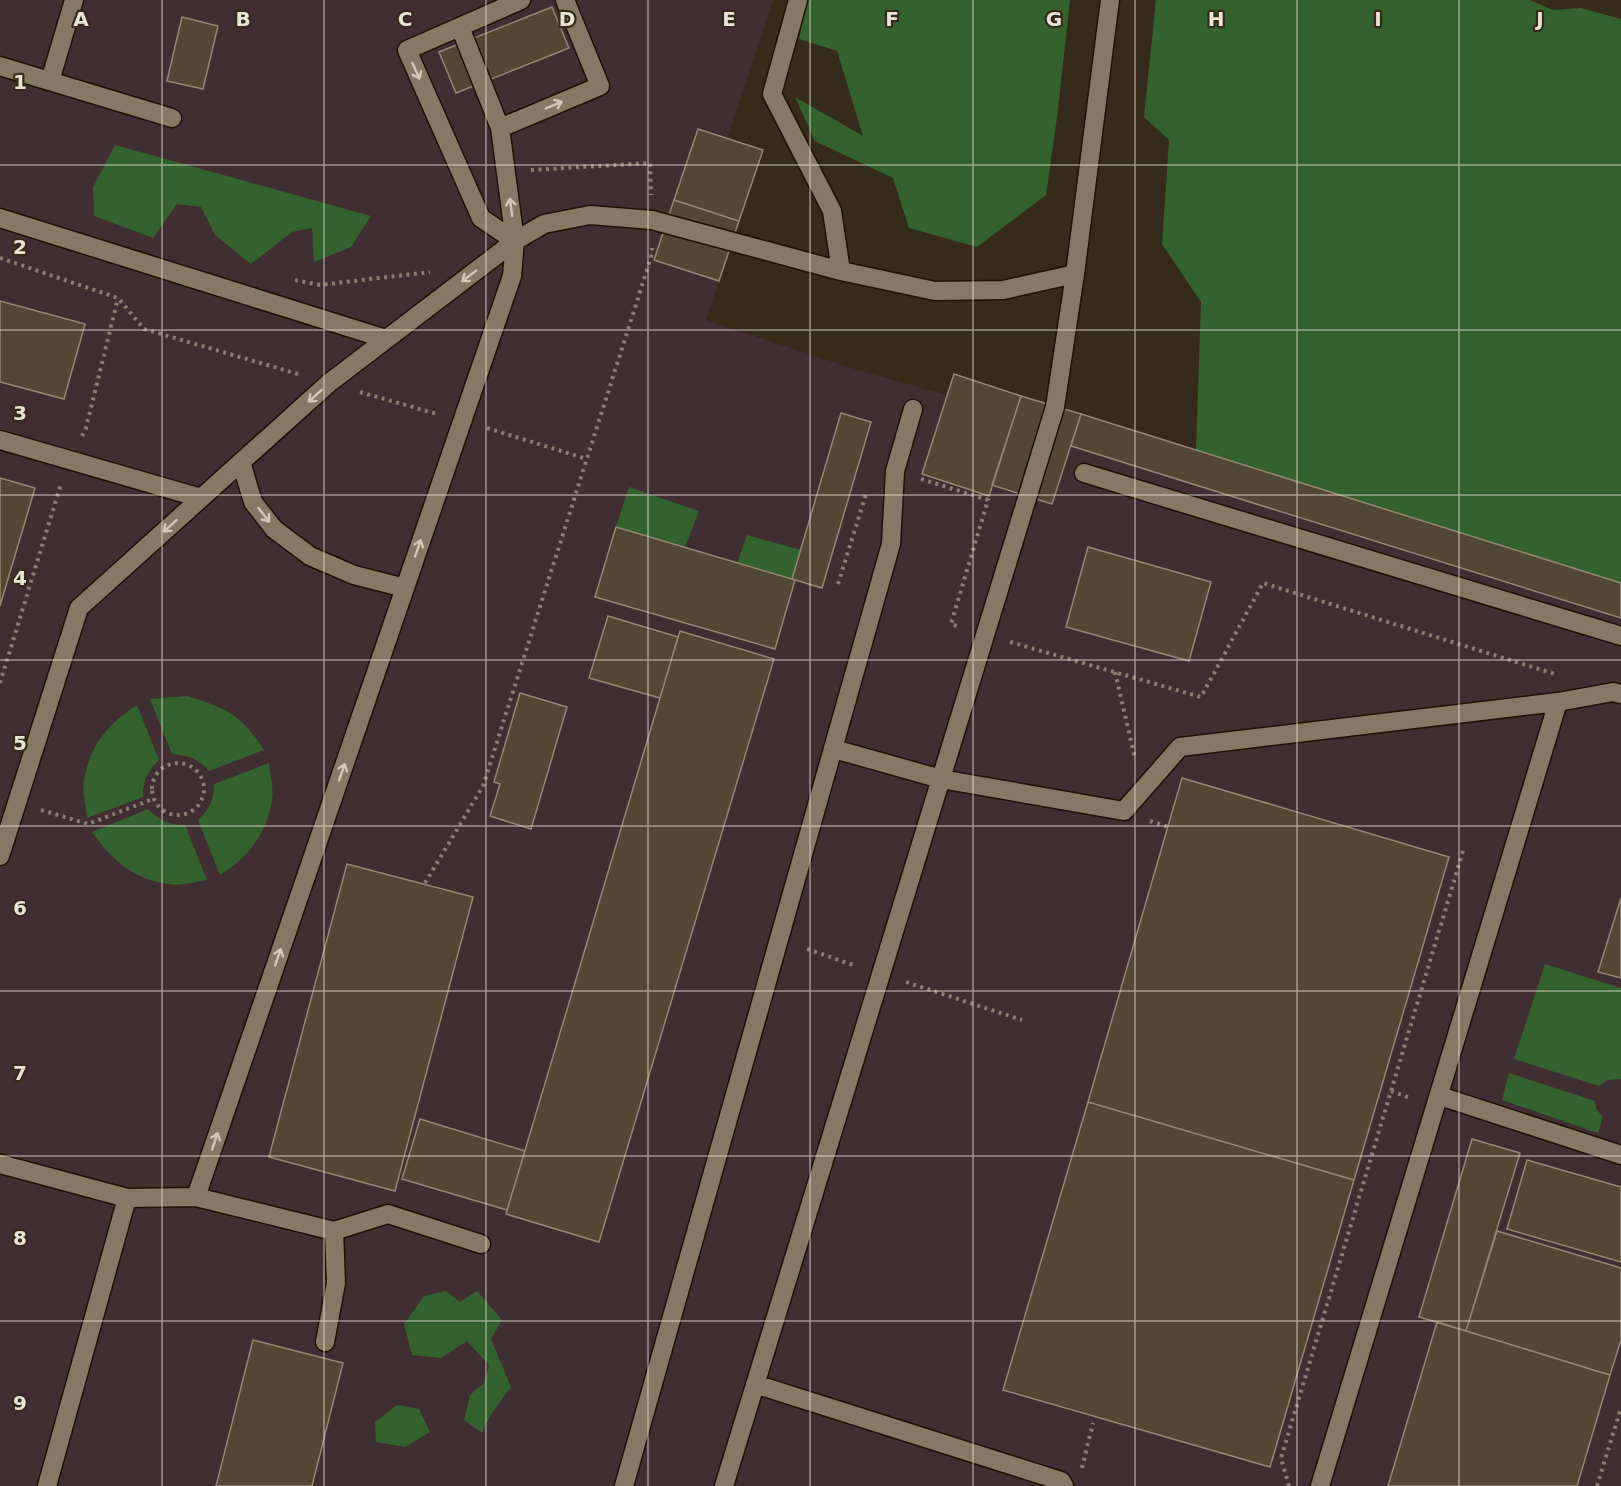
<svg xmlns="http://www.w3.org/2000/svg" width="1621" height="1486" font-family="'DejaVu Sans',sans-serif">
<rect width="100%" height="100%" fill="#362b1a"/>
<path fill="#412e33" d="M0,0h773l-46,138 36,12 -57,170 148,49 92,26 8,-21 667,209v903h-1621z"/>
<path fill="#33622e" d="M807,0h263l-13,117 -11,78 -69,52 -68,-19 -16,-50 -78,-37 -20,-44 68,39 -26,-85 -38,-12z
M1156,0h374l23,10 28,-2 40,11v564l-425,-133 5,-148 -39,-58 7,-104 -25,-23z
M115,145l256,71 -20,31 -37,15 -2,-34 -20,4 -41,32 -36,-29 -14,-28 -24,-3 -24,34 -59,-22 -1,-29z
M629,487l70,24 -14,36 -69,-20z
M747,535l54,15 -9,29 -55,-16z
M187,696c39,12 54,18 77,54l-55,21c-11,-12 -20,-16 -37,-17l-22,-55z
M137,705l22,55c-12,12 -16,20 -16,37l-56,21c-1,-12 -5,-26 -3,-38 6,-35 24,-56 53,-75z
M269,763c1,11 5,26 3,37 -5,33 -24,58 -52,75l-22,-55c12,-11 16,-20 16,-36z
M148,809c12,12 21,16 37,16l22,55c-12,2 -27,6 -38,4 -35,-4 -58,-25 -77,-52z
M1545,964l76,24v91l-14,1 -8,6 -85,-27z
M1509,1073l86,28 1,8 7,8 -5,16 -96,-33z
M446,1291l14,11 17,-11 25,29 -11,19 20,48 -19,26 -10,20 -18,-13 6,-25 14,-12 5,-18 -22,-24 -26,17 -29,-3 -8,-31 20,-28z
M397,1405l22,4 11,23 -25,15 -29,-5 -1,-20z"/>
<path fill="#524735" stroke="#938672" stroke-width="1.5" d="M552,7l17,41 -113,45 -17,-41z
M182,17l36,9 -15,63 -36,-8z
M698,129l65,21 -24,71 -65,-21z
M674,200l65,21 -20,60 -65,-21z
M0,301l85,23 -21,75 -64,-17z
M954,374l67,22 -32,100 -67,-22z
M1021,396l60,18 -29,90 -60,-19z
M841,413l30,9 -49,166 -30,-9z
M1081,414l540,169v35l-550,-172z
M0,478l35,10 -35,118z
M616,527l179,53 -20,69 -180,-52z
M1088,547l123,35 -22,79 -123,-34z
M608,616l70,21 -18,61 -71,-20z
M680,631l94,28 -175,583 -93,-28z
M520,693l47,14 -36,122 -41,-13 10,-32 -6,-2z
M1182,778l267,79 -95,323 -266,-78z
M347,864l126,33 -78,294 -126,-34z
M1621,898v80l-23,-6z
M1088,1102l266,78 -84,287 -267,-77z
M420,1119l105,32 -18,59 -105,-31z
M1472,1139l48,14 -54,178 -47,-14z
M1527,1160l94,27v75l-114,-33z
M1497,1231l124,37v72l-11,35 -144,-44z
M1437,1322l173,53 -33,111h-189z
M253,1340l90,23 -31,123h-96z"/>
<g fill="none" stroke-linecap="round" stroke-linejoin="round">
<defs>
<path id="lane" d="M798,0l-26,94 60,117 9,60
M460,27l40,101 15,113 -34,-23 -74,-168 114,-50
M0,66l172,52
M50,81l24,-81
M500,128l100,-42 -35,-86
M0,218l386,121
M0,440l201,58
M241,462l12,40 21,27 36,27 44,19 51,13
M1084,473l537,163
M834,749l107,30 183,32 56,-64 378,-45 55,-10 8,2
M0,856l79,-248 250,-225 186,-142 29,-17 46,-9 62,5 189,51 94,20 68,-1 72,-16
M1440,1096l181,59
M0,1164l127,34 69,-1 138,34 54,-17 93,30
M196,1197l316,-921 3,-35
M325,1342l11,-59 -2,-52
M755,1384l306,97 3,5
M47,1486l80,-288
M624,1486l267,-942 4,-73 18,-62
M724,1486l331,-1079 20,-133 35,-274
M1320,1486l238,-784"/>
</defs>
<use href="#lane" stroke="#1d1304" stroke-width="21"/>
<path stroke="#887e70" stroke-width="4" stroke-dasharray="3 4.5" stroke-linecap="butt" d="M531,170l119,-7 1,32
M0,258l118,40 26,31 154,45
M295,280l25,5 110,-13
M360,392l77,22
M487,428l100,31
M82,436l4,-8 32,-130
M921,479l67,21 -37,124 9,3
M838,584l28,-90
M1010,642l191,55 62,-114 295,92
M1115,672l20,86
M0,683l61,-199
M152 789a26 26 0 1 1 52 0a26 26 0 1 1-52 0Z
M41,810l47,14 65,-25
M1150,821l18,6
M425,883l58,-97 169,-532v-6
M807,949l49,17
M906,982l116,38
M1391,1091l19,7
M1082,1468l11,-45
M1289,1486l-8,-28 182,-607
M1597,1486l24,-78"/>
<use href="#lane" stroke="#857865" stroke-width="18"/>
</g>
<defs><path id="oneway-shaft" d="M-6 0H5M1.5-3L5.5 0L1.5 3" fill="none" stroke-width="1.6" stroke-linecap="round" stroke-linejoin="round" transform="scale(1.5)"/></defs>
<g stroke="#d1c8bb">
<use href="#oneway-shaft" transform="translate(416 71) rotate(66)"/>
<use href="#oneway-shaft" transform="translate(554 105) rotate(-23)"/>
<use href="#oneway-shaft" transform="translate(511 207) rotate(-98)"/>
<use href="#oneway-shaft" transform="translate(469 276) rotate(143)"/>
<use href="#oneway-shaft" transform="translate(315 396) rotate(138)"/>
<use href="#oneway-shaft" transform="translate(264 515) rotate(52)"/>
<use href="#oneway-shaft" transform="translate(170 526) rotate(138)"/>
<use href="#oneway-shaft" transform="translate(418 548) rotate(-71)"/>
<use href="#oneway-shaft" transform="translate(342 772) rotate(-71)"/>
<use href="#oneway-shaft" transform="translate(278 957) rotate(-71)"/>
<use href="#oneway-shaft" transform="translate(215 1141) rotate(-71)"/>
</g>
<path fill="none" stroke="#eae3d8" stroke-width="1.5" stroke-opacity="0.55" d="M162,0v1486M324,0v1486M486,0v1486M648,0v1486M810,0v1486M973,0v1486M1135,0v1486M1297,0v1486M1459,0v1486M0,165h1621M0,330h1621M0,495h1621M0,660h1621M0,826h1621M0,991h1621M0,1156h1621M0,1321h1621"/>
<g font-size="20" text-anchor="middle" font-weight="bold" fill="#eae3d8" stroke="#362b1a" stroke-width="4.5" stroke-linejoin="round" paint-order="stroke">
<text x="81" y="26">A</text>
<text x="243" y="26">B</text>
<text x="405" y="26">C</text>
<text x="567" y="26">D</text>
<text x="729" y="26">E</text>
<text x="892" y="26">F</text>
<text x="1054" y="26">G</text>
<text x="1216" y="26">H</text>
<text x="1378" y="26">I</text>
<text x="1540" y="26">J</text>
<text x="20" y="89">1</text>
<text x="20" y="254">2</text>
<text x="20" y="420">3</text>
<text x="20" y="585">4</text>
<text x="20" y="750">5</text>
<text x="20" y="915">6</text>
<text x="20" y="1080">7</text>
<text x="20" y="1245">8</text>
<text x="20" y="1410">9</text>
</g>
</svg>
